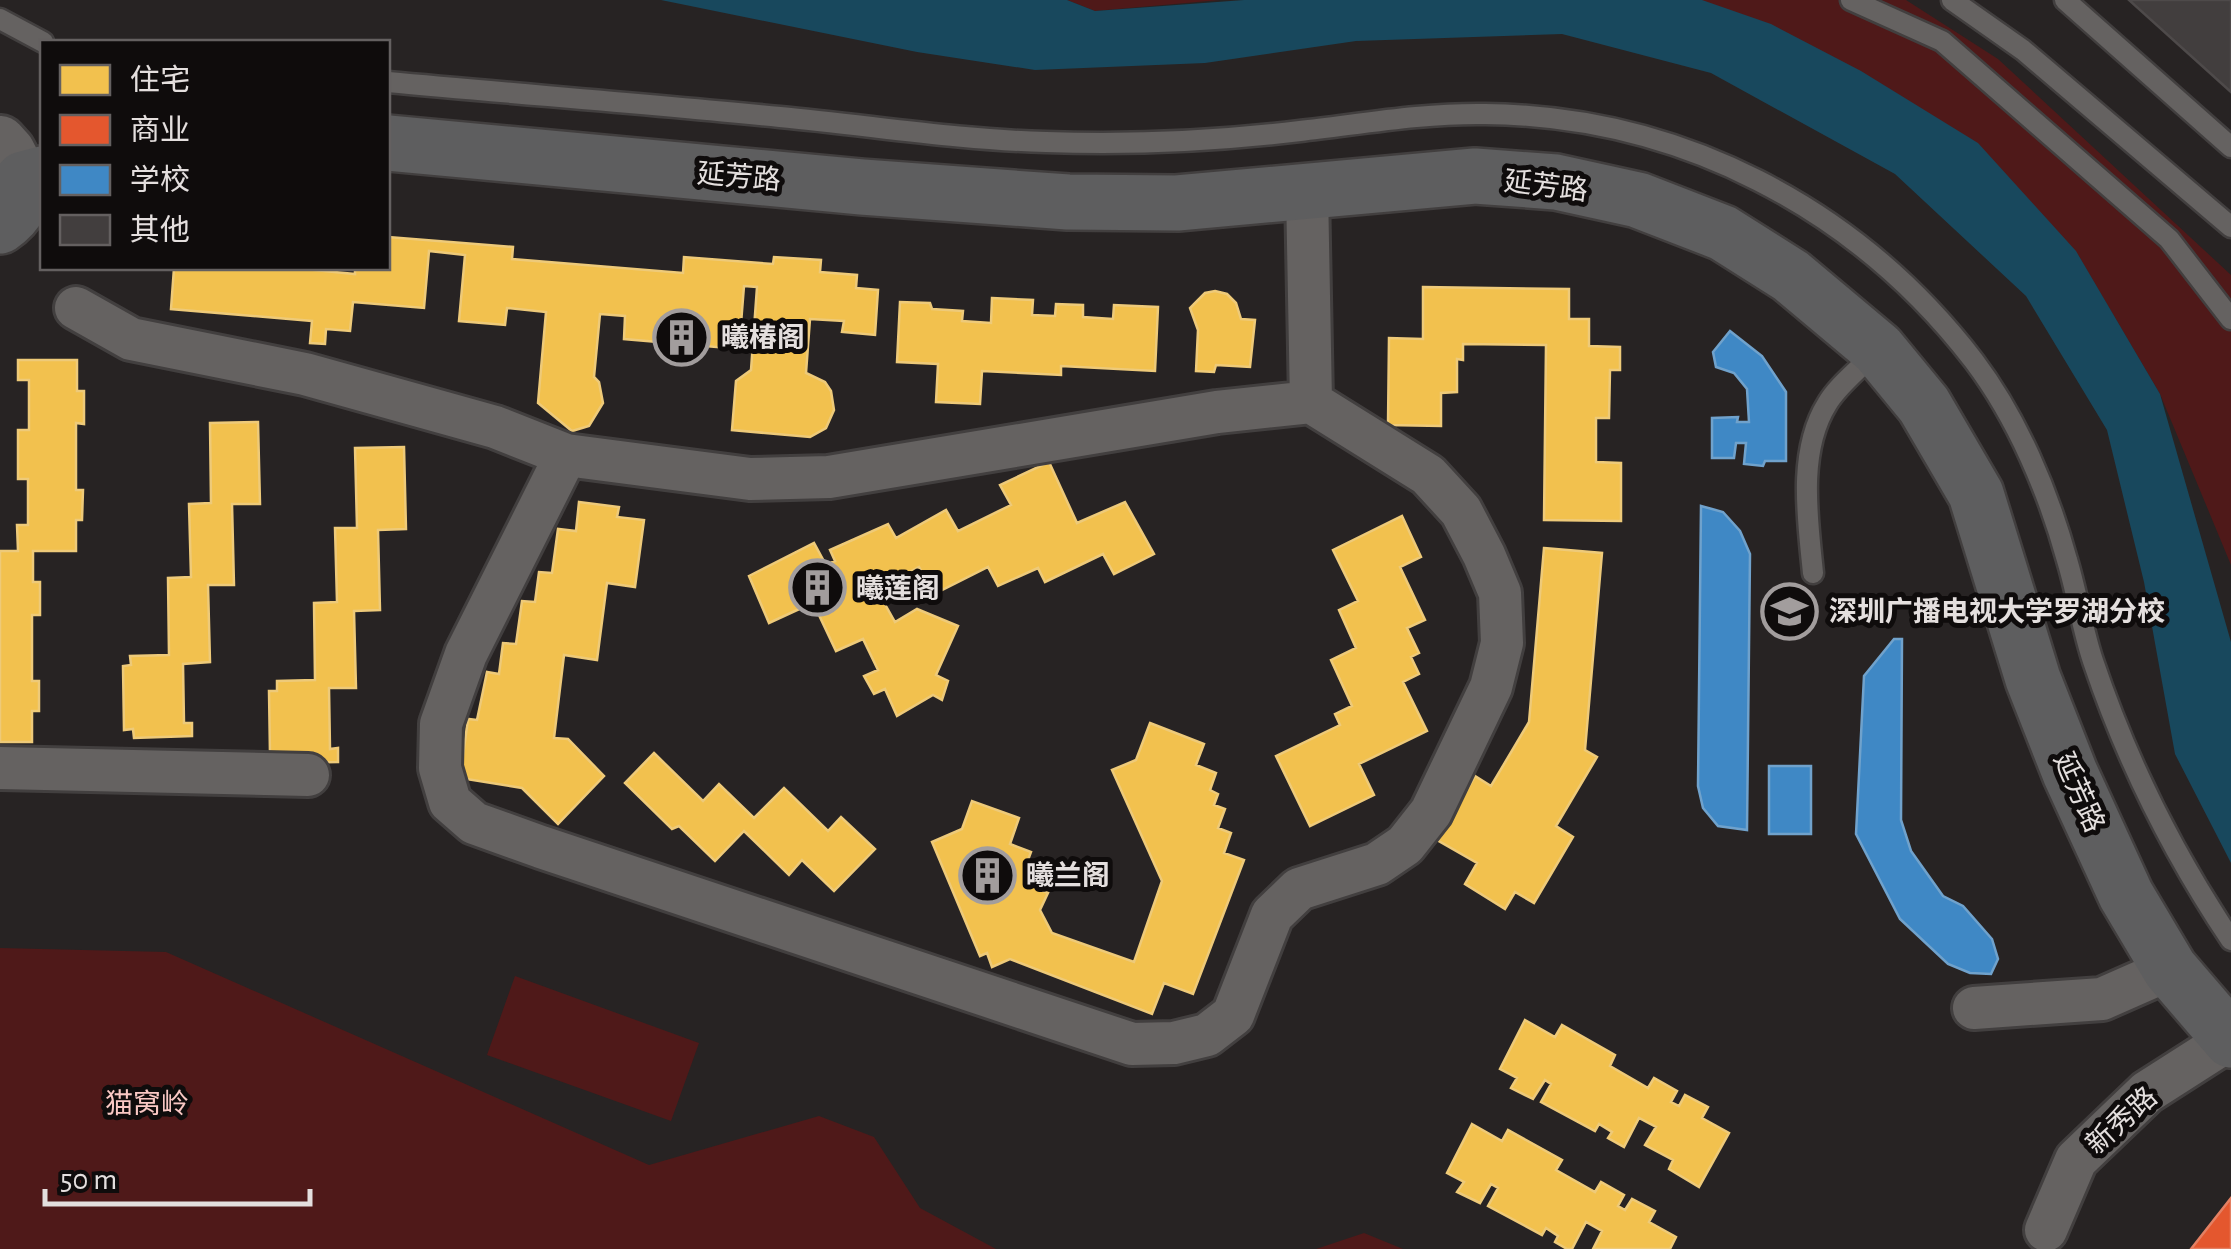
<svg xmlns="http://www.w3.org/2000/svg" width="2231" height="1249" font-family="'Alegreya Sans','Noto Sans SC',sans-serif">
<rect width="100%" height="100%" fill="#272323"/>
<path fill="#4f1919" d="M1067,0h153l-125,11z
M1700,0h206l92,59 233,216v290l-71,-171 -82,-139z
M0,948l166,4 483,213 170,-49 55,21 46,71 76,41h-996z
M515,976l184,67 -28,78 -184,-66z
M1364,1233l39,16h-87z"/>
<path fill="#18485d" d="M661,0h406l28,11 149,-11h458l69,24 90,47 117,72 98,108 84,143 71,248v221l-56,-109 -31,-172 -37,-152 -81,-134 -131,-122 -184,-101 -149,-39 -206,7 -151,22 -170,7 -118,-18z"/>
<path fill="#f2c14e" stroke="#eeca79" stroke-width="2.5" d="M388,237l125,10 -1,12 171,14 1,-16 89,7 1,-7 47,3 -1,12 37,3 -1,13 22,2 -3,45 -33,-3 2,-11 -34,-2 -4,54 19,9 6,9 3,19 -8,18 -16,9 -78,-7 4,-49 15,-11 6,-83 -13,-1 -5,63 -115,-10 1,-23 -25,-2 -6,63 5,5 4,21 -14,23 -17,5 -34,-28 8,-91 -39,-4 -2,17 -46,-4 6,-66 -36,-4 -5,57 -71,-6 -3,29 -24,-2 -1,15 -15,-1 2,-22 -141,-12 3,-41h141l-1,2 41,4v-6h33z
M1423,287l146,2v30h20v27l31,1v23h-10l-1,48h-13v44l25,1v58l-77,-1 2,-175 -83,-1v16l-6,-1v33l-16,1v33l-53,-1 1,-87 34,1z
M1215,291l12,3 9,9 5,16 14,1 -5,47 -34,-2 -2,7 -18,-1 2,-41 -8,-22 15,-15z
M992,298l41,2 -1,15 23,1 1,-12 27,1v12l30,2 1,-14 44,2 -3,64 -94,-5v9l-79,-4 -2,33 -44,-2 2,-38 -41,-2 3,-60 30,1 2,6 31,2 -1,10 29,2z
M18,360h59v31h7v33l-8,-1v67h7l-1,30h-6v31h-43v31h7v33h-8v66h7v30h-7v31h-32v-191h18l-1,-26h11v-46h-10v-49h11v-50h-11z
M258,422l2,82h-28l2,81h-26l2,77 -27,2 1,59h8v13l-58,2 -1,-9 -9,1 -1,-64 8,-1 -1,-9 39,-1 -1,-77 23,-1 -2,-73 22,-1 -1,-80z
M404,447l2,82 -28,1 2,80 -26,1 2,77h-27l1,61 8,-1v14l-58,1 -10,-8 -1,-64h8v-10l38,-1 -1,-77 23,-1 -2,-74h22l-2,-80z
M1049,462l28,61 48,-21 29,52 -40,20 -11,-20 -58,28 -7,-14 -40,18 -10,-19 -54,27 -15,-27 -42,23 18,32 22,-13 41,17 -22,49 12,6 -6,19 -9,-5 -36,21 -12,-27 -11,5 -10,-18 14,-6 -15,-31 -27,12 -18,-38 7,-4 -4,-10 -52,24 -20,-47 65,-33 12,22 9,-4 -5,-11 58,-26 8,14 50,-28 12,21 53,-26 -11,-20z
M579,502l40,5 -2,10 27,3 -9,67 -28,-4 -10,77 -33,-5 -10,83 14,1 36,37 -46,48 -36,-36 -62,-10 8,-59 9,1 10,-48 12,2 4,-31 13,1 6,-43 13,1 4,-30 13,1 6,-44 18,2z
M1402,516l19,41 -21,10 25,53 -18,8 12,25 -8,4 8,17 -16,8 24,49 -68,33 15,31 -64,31 -34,-70 64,-31 -5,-11 17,-8 -21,-46 25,-12 -17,-38 19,-9 -25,-51z
M1544,548l58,5 -17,197 12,7 -41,69 17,11 -39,66 -19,-11 -10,17 -40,-25 12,-21 -40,-23 38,-64 16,10 38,-64z
M1150,723l54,21 -8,21 20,8 -6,17 8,4 -4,11 11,4 -7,19 13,5 -7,20 20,7 -51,134 -29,-11 -12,31 -142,-55 -18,8 -5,-14 -7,3 -48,-114 30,-13 10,-28 47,17 -9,26 21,8 -6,16 7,18 16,7 -8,17 12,23 82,29 28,-81 -50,-111 24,-10z
M654,753l49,48 16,-17 35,34 30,-30 44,43 13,-14 34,32 -41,42 -32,-31 -13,15 -45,-44 -29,30 -36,-35 -7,3 -47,-46z
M1525,1020l30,17 7,-12 53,30 -5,11 38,22 6,-10 23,13 -6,11 8,4 6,-11 23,12 -6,11 27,15 -30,54 -30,-18 4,-9 -28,-15 11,-18 -17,-9 -15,29 -16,-9 4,-6 -13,-8 -4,7 -54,-29 10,-18 -6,-4 -12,19 -22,-11 6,-10 -17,-9z
M1472,1124l30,17 6,-11 54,30 -6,10 39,22 6,-10 23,13 -6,11 7,4 7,-11 23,12 -6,11 27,15 -6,12h-77l9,-18 -16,-9 -14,27h-5l-12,-7 3,-6 -12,-8 -4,7 -54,-29 10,-18 -7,-4 -11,19 -23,-11 7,-10 -17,-9z"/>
<path fill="#e4572e" stroke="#e48063" stroke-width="2.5" d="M2231,1198v51h-40z"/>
<path fill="#3f88c5" stroke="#70a2cc" stroke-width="2.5" d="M1730,331l32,25 24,36v69h-21l-2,5 -19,-2 2,-21h-10l-2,15h-22v-40l26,-1 -1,5h12l-2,-33 -13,-16 -18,-6 -3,-15z
M1701,506l22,6 17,19 10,23 -3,276 -29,-4 -15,-18 -5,-22z
M1894,639h8l-1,181 10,31 32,45 20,10 29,33 6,20 -7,15 -21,-1 -22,-9 -48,-45 -44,-85 8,-158z
M1769,766h42v68h-42z"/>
<path fill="#423e3e" stroke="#4e4a4a" stroke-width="2.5" d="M2129,0h102v92z"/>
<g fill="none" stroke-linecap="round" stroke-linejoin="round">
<defs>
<path id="service" d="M1851,0l91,41 227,198 62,80
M1952,0l71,50 208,177
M2065,0l166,147
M0,19l43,23
M388,82c130,12 261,22 392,35 88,8 177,23 266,25 84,3 171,-1 254,-11 62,-7 123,-18 185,-17 194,2 371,93 489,247 43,57 74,130 93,199 10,33 15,68 26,101 34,101 79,191 138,279
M1813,573c-5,-52 -16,-121 14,-169 11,-19 33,-35 48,-52"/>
<path id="minor" d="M1307,190l4,212
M76,308l55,31 174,35 190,53 71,28 184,24 79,-2 388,-65 94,-10 117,73 33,36 23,44 16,38 2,50 -11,44 -60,125 -26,33 -28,19 -78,25 -27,26 -39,100 -26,20 -33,8 -42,1 -591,-197 -67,-24 -24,-21 -10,-34 1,-44 25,-70 100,-199
M0,768l308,7
M1974,1008l128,-9 68,-30
M2046,1230l30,-70 71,-68 83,-53"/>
<path id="tertiary" d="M0,142l9,10 14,27"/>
<path id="secondary" d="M388,143l474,44 206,15 109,1 298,-27 81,6 82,18 85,33 68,43 87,73 46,56 52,89 57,185 37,94 56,122 44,74 61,71
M0,226c19,-13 23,-24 23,-47l19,-5"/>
</defs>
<use href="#service" stroke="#423f3f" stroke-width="25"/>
<use href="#minor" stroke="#423f3f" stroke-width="48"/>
<use href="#tertiary" stroke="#423f3f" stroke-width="58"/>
<use href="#secondary" stroke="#423f3f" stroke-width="60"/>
<use href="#service" stroke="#656261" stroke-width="20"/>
<use href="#minor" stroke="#656261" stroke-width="42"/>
<use href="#tertiary" stroke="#656261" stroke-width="52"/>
<use href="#secondary" stroke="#5e5e5f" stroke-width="55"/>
</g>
<defs>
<symbol id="building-ring" viewBox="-11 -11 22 22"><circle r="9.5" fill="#0f0c0c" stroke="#a29d9d" stroke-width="1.5"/><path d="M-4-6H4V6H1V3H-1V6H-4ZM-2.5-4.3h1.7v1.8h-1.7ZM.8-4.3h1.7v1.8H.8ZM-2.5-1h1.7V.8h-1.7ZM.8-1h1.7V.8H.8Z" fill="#a29d9d"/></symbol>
<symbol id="school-ring" viewBox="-11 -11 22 22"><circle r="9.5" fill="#0f0c0c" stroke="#a29d9d" stroke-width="1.5"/><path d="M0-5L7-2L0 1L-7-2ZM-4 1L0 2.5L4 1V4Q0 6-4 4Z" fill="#a29d9d"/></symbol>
</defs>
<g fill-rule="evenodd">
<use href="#building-ring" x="650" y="306" width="63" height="63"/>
<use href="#building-ring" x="786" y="556" width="63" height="63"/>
<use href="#school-ring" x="1758" y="580" width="63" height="63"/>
<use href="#building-ring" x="956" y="844" width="63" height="63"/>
</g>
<g text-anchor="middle" stroke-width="10" stroke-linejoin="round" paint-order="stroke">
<g font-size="28" fill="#e4dfde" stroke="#0f0c0c">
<text transform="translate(739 176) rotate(5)" y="10">延芳路</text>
<text transform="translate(1546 185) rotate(7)" y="10">延芳路</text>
<text transform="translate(2080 792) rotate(66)" y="10">延芳路</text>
<text transform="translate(2121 1120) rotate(-42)" y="10">新秀路</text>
</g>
<g font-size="28" font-weight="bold" fill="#e4dfde" stroke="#0f0c0c" text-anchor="start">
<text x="721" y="347">曦椿阁</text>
<text x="856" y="598">曦莲阁</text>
<text x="1829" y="621">深圳广播电视大学罗湖分校</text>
<text x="1026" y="885">曦兰阁</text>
</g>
<g font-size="28" fill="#f9c8c4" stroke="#0f0c0c">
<text x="147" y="1113">猫窝岭</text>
</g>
</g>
<rect x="40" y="40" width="350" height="230" fill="#0f0c0c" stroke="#646060" stroke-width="2.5"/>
<rect x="60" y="65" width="50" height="30" fill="#f2c14e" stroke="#646060" stroke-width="2.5"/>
<text x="130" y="90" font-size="30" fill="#e4dfde">住宅</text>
<rect x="60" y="115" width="50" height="30" fill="#e4572e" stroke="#646060" stroke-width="2.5"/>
<text x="130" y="140" font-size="30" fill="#e4dfde">商业</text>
<rect x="60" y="165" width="50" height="30" fill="#3f88c5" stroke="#646060" stroke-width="2.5"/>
<text x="130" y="190" font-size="30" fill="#e4dfde">学校</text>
<rect x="60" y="215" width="50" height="30" fill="#423e3e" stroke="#646060" stroke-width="2.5"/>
<text x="130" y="240" font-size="30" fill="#e4dfde">其他</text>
<path d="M45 1189v15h265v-15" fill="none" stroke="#e4dfde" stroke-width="5"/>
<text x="60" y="1189" font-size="30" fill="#e4dfde" stroke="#0f0c0c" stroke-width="8" paint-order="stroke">50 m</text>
</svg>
